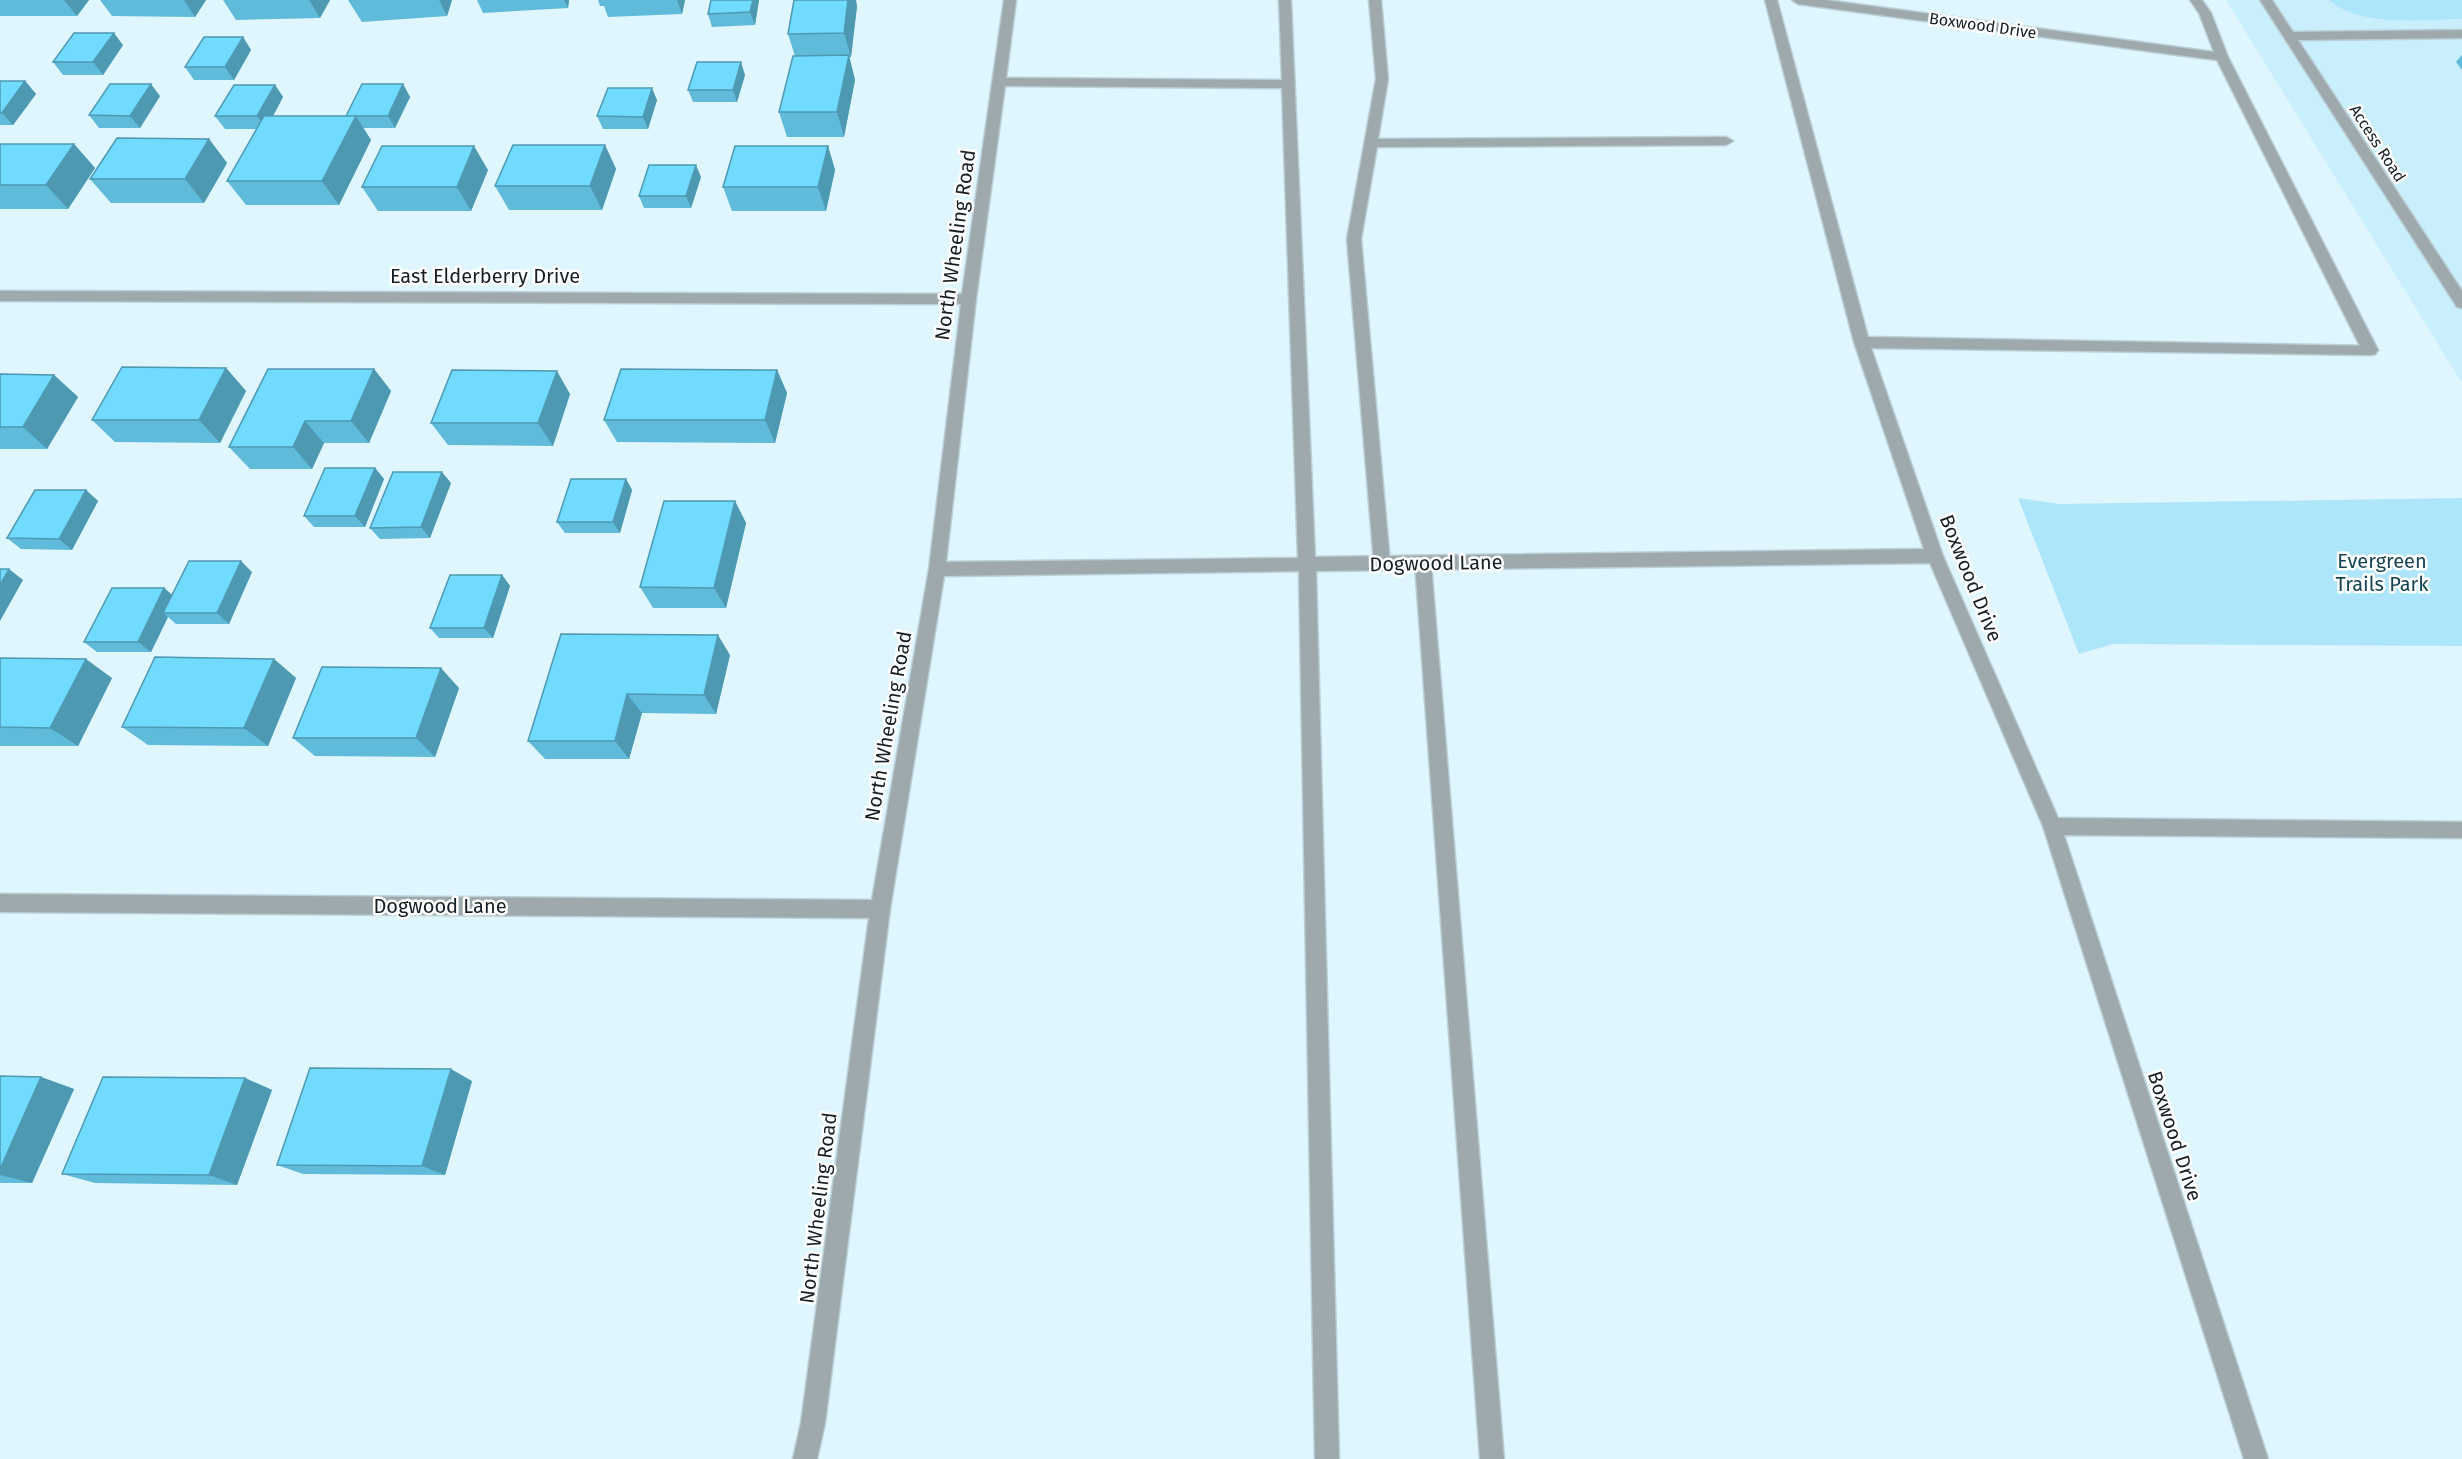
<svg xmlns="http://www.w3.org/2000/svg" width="2462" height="1459" font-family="'Fira Sans',sans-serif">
<rect width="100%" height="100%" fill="#dff6fe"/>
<path fill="#c9eefc" d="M2226,0h236v383z"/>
<path fill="#ade5fb" d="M2329,0h133v19c-40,0 -101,9 -133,-19z
M2018,498l42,6 402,-6v148l-349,-2 -34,10z"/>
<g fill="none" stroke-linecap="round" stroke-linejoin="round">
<defs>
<path id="lane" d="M1369,0h12l7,79 -10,60 348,-2 7,4 -7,4 -349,2 -16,92 29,324 -2,5 -6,2 -6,-2 -2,-5 -27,-324 29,-160z
M2190,0h12l9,13 17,44 150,293 -3,4h-10l-3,-4 -145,-290 -48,-6 -6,-4 6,-4 45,6 -15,-39z
M2260,0h12l21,32 169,-2v8l-164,2 164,251v17l-5,-1z
M1423,556l6,2 2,5 73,896h-24l-65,-896 2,-5z"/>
<path id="street" d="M1004,0h12l-10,78 276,2 -3,-80h12l24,557 609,-8 -70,-207 -89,-342h12l91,337 507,9 3,4 -3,4 -5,1 -499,-7 72,208 115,262 404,4v16l-398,-3 204,624h-24l-201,-633 -113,-263 -614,8 23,888h-24l-16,-888 -355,5 -54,333 -65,514 -8,36h-24l8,-36 68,-505 -869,-6v-18l872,6 57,-331 32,-265 -961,-3v-10l962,3zM1005,86l277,2 16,470 -352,4 30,-263z
M1792,0h34l343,46 6,4 -6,4 -371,-50z"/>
</defs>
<use href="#lane" stroke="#bbcfd7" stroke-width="3"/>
<use href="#street" stroke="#bbcfd7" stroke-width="3"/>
<use href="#lane" fill="#9da9ad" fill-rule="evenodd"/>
<use href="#street" fill="#9da9ad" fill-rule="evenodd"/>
</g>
<path fill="#60bbdb" d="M0,0h89l-12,16h-77z
M100,0h106l-11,17 -83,-1z
M223,0h107l-10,18 -84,2z
M348,0h104l-5,16 -85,6z
M477,0h92l-1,8 -85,5z
M598,0h87l-3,14 -74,3 -4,-11h-4z
M759,0l-4,25 -43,2 -4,-13z
M857,6l-6,51h-2l6,23 -11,57h-57l-8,-25 16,-56 -7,-22z
M243,37l8,13 -17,30h-40l-9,-13z
M123,45l-20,30h-40l-10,-13z
M2462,55v15l-6,-8z
M745,75l-8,27h-44l-5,-12z
M0,81h25l11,13 -23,31h-13z
M403,84l7,13 -15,31h-32l8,12 -32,65h-93l-19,-24 30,-52h-32l-10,-13 60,-31 8,12 -10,19h73z
M160,96l-20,32h-41l-10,-13z
M657,100l-9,29h-45l-6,-13z
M209,139l18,24 -23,40h-93l-21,-24z
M0,144h74l21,24 -27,41h-68z
M605,145l11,24 -14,41h-93l-14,-24z
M828,146l7,24 -9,41h-94l-9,-24z
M488,170l-17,41h-93l-16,-24z
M701,177l-10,31h-47l-5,-12z
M226,368l20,23 -26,52 -105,-1 -23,-22z
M374,369l17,22 -22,52h-45l-12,26h-62l-21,-22z
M777,370l10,23 -12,50 -158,-1 -13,-22z
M0,374l54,1 24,22 -31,52h-47z
M570,394l-17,52 -105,-1 -17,-22z
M375,468l9,11 -19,48h-51l-10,-11z
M626,479l6,11 -12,43h-55l-8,-11z
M451,483l-21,55 -50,1 -10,-11z
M86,490l12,11 -26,49 -51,-1 -14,-11z
M735,501l11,22 -20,85h-73l-13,-21z
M252,572l-23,52h-53l-8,-7 -17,35h-54l-13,-10 80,-54 8,7z
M502,575l8,11 -17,52h-54l-9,-10z
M561,634l169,21 -14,59 -74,-1 -13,46h-84l-17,-18z
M0,658l112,20 -34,68h-78z
M274,659l22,19 -28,68 -120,-1 -26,-18z
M459,688l-24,69 -120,-1 -22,-18z
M0,1076l41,1 33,12 -42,94h-32z
M245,1078l27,12 -35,95 -142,-2 -33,-9z
M472,1081l-27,94 -142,-1 -26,-9z"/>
<path fill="#4e99b2" d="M64,0h25l-12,16z
M184,0h22l-11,17z
M309,0h21l-10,18z
M439,0h13l-5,16z
M564,0h5l-1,8z
M677,0h8l-3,14z
M753,0h6l-4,25 -5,-13z
M848,0h8l1,6 -6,51 -7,-24z
M114,33l9,12 -20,30 -10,-13z
M243,37l8,13 -17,30 -9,-13z
M849,55l6,25 -11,57 -7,-25z
M741,62l4,13 -8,27 -4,-12z
M25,81l11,13 -23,31 -11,-12z
M151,84l9,12 -20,32 -10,-12z
M403,84l7,13 -15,31 -7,-12z
M275,85l8,12 -17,32 -9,-13z
M652,88l5,12 -9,29 -5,-12z
M356,116l15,24 -32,65 -17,-24z
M209,139l18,24 -23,40 -19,-24z
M74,144l21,24 -27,41 -22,-24z
M605,145l11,24 -14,41 -12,-24z
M474,146l14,24 -17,41 -14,-24z
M828,146l7,24 -9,41 -8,-24z
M696,165l5,12 -10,31 -5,-12z
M226,368l20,23 -26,52 -21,-23z
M374,369l17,22 -22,52 -18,-22z
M777,370l10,23 -12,50 -10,-23z
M557,371l13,23 -17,52 -15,-23z
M54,375l24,22 -31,52 -24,-22z
M305,421l19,22 -12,26 -19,-22z
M375,468l9,11 -19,48 -10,-11z
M442,472l9,11 -21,55 -9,-11z
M626,479l6,11 -12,43 -7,-11z
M86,490l12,11 -26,49 -13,-11z
M735,501l11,22 -20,85 -12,-20z
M241,561l11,11 -23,52 -12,-11z
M9,569l14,11 -23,41v-36z
M502,575l8,11 -17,52 -9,-10z
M164,588l12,10 -13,15 5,4 -17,35 -13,-10z
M718,635l12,20 -14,59 -12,-19z
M86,659l26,19 -34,68 -28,-18z
M274,659l22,19 -28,68 -24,-18z
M441,668l18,20 -24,69 -19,-19z
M627,694l15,19 -13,46 -14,-18z
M451,1069l21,12 -27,94 -23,-9z
M41,1077l33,12 -42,94 -32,-8v-6z
M245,1078l27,12 -35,95 -28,-10z"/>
<path fill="#70daff" stroke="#4e99b2" stroke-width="1.5" d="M711,0h42l-3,12 -42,2z
M794,0h54l-4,33 -56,1z
M74,33h40l-21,29h-40z
M204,37h39l-18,30h-40z
M849,55l-12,57h-58l14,-56z
M697,62h44l-8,28h-45z
M0,81h25l-23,32h-2z
M110,84h41l-21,32 -41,-1z
M362,84h41l-15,32h-42z
M234,85h41l-18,31h-42z
M608,88h44l-9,29 -46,-1z
M264,116h92l-34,65h-95z
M117,138l92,1 -24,40h-95z
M0,144h74l-28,41h-46z
M513,145h92l-15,41h-95z
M382,146h92l-17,41h-95z
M735,146h93l-10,41h-95z
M649,165h47l-10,31h-47z
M122,367l104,1 -27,52h-107z
M268,369h106l-23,52h-46l-12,26h-64z
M621,369l156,1 -12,50h-161z
M452,370l105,1 -19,52h-107z
M0,374l54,1 -31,52h-23z
M325,468h50l-20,48h-51z
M393,472h49l-21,55 -51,1z
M571,479h55l-13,43h-56z
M35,490h51l-27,49 -52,-1z
M664,501h71l-21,87 -74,-1z
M189,561h52l-24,52h-54z
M0,569h9l-9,16z
M450,575h52l-18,53h-54z
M112,588h52l-26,54h-54z
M561,634l157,1 -14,60 -77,-1 -12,47h-87z
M155,657l119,2 -30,69 -122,-1z
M0,658l86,1 -36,69 -50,-1z
M322,667l119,1 -25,70h-123z
M310,1068l141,1 -29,97 -145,-1z
M0,1076l41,1 -41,92z
M103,1077l142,1 -36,97 -147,-1z"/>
<g text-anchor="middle" stroke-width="5" stroke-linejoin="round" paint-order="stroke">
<g font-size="16" fill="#151f23" stroke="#fff">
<text transform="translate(1983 25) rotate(8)" y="6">Boxwood Drive</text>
<text transform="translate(2378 143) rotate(57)" y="6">Access Road</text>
</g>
<g font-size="20" fill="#151f23" stroke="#fff">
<text transform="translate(955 245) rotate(-82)" y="7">North Wheeling Road</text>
<text x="485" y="283">East Elderberry Drive</text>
<text transform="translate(1436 563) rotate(-1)" y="7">Dogwood Lane</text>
<text transform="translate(1971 578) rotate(68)" y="7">Boxwood Drive</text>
<text transform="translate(888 726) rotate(-80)" y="7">North Wheeling Road</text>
<text x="440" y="913">Dogwood Lane</text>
<text transform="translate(2175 1136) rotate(72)" y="7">Boxwood Drive</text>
<text transform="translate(818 1208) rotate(-83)" y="7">North Wheeling Road</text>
</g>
<g font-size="20" fill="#144453" stroke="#fff">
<text x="2382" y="568">Evergreen<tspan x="2382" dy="23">Trails Park</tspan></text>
</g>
</g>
</svg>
